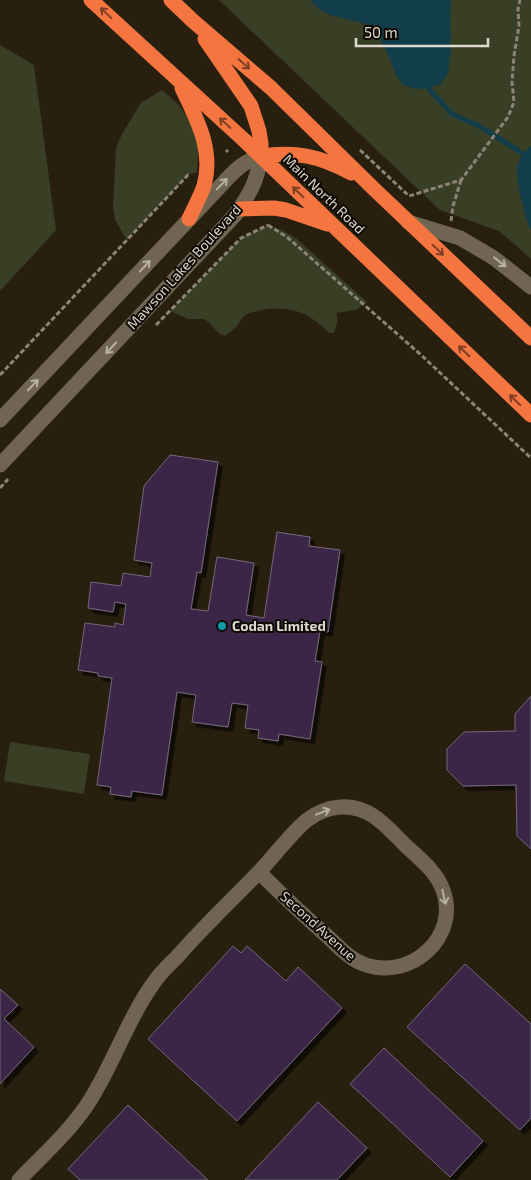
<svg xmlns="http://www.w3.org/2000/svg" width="531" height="1180" font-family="'Exo 2',sans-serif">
<defs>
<filter id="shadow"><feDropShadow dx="4.5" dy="4.5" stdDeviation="0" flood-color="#0009"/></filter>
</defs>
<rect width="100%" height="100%" fill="#291f0e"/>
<path fill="#393f25" d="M219,0h312v259l-32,-28 -59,-21z
M0,45l34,20 22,165 -56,61z
M162,90l17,15 9,13 11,26 -2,28 -9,3 -61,65 -12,-20 -2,-13 3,-59 6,-14 19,-31z
M268,225l16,6 13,8 70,63 -11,8 -20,3c3,6 0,14 -2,20h-5c-19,-20 -38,-28 -67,-23 -6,2 -13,2 -18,6 -3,3 -5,7 -7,10 -4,4 -8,7 -12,10l-5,-2 -15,-15h-17l-18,-8 71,-73z
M10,742l80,12 -6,40 -80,-13z"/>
<path fill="#123e4b" d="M310,0h141l-1,23 1,25 -3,25 -7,11 -13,4 -12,1 -13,-4 -7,-10 -9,-23 -11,-21 -10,-7 -36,-9 -11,-6z
M531,146v84c-6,-12 -18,-56 -12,-69 2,-5 8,-11 12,-15z"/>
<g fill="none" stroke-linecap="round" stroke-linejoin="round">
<path stroke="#123e4b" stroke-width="5" d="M428,88l24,26 27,12 45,28"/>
</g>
<path fill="#3b2547" stroke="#74687b" filter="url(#shadow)" d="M170,455l48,7 -17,111 -4,-1 -6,37 17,2 9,-54 37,6 -8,52 18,3 13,-86 33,5 -1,9 31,4 -12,82 -8,-1 -5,30 7,1 -12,77 -31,-5 -1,7 -20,-3 1,-8 -14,-2 3,-23 -16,-2 -4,24 -36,-5 4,-27 -19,-3 -15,103 -30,-4 -1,6 -21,-3 1,-7 -14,-2 15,-107 -14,-2v-3l-20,-3 7,-47 30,4v-4l8,2 3,-21 -11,-2 -2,10 -25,-4 3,-26 30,4 2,-13 27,4 2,-14 -18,-3 10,-74z
M531,696v153l-14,-13 -1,-51 -53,1 -16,-16v-21l17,-17 51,-1v-17z
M233,946l8,7 6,-7 39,35 12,-14 44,41 -105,113 -89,-82z
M465,964l66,60v94l-11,12 -113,-103z
M0,989l18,16 -14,14 30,28 -34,37z
M384,1048l99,93 -33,36 -100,-93z
M318,1102l49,46 -30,32h-92z
M128,1105l80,75h-128l-12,-11z"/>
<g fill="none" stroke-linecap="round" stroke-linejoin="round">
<path stroke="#8c8476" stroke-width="3" stroke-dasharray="5 2.5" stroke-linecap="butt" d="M360,150l49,46 52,-16 47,-63 6,-15 -2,-20 2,-26 5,-30 -1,-17 2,-9
M226,152l2,-2
M451,221l2,-15 8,-26
M268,225l19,12 133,117 111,104
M156,325l85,-87 27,-13
M0,375l188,-200h2
M0,488l8,-9"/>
<path stroke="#706552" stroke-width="15" d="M408,222l52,16 34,20 37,29
M0,420l226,-240c10,-11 20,-20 35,-24 -4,26 -11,37 -25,58l-236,251
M19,1180c23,-24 49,-47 68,-75 26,-39 40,-86 68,-124 6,-9 15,-17 22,-24 25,-29 53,-55 80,-83 16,-16 32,-39 50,-54 9,-7 22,-12 33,-13 30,-2 46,19 65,38 15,14 31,26 38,45 17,47 -32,90 -77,75 -16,-5 -28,-19 -40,-30 -23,-20 -45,-41 -67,-63"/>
<path stroke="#f47540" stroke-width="15" d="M91,0l153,140 287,275
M171,0l22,21 78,67 103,101 157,149
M205,39l46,67 8,25 2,13v12
M182,88c15,32 32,62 22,98 -4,11 -10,22 -15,33
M261,156c36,-5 58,0 90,17
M239,209l35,-1 12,2 41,14"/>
</g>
<defs><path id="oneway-shaft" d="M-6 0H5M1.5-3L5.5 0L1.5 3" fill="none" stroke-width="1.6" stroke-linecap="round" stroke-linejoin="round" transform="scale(1.25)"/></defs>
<g stroke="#814022">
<use href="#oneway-shaft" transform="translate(106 13) rotate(-137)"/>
<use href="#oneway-shaft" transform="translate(244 64) rotate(41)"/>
<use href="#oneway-shaft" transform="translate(225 123) rotate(-138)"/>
<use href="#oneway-shaft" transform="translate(298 192) rotate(-136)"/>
<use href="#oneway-shaft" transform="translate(438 250) rotate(44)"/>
<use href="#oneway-shaft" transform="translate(464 351) rotate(-136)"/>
<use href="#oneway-shaft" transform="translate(515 400) rotate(-136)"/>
</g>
<g stroke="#b8b0a2">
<use href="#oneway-shaft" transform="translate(222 184) rotate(-46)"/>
<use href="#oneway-shaft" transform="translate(500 262) rotate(38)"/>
<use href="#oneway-shaft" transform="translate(145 266) rotate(-47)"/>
<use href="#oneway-shaft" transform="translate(111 348) rotate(133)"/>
<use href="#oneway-shaft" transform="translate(33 385) rotate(-47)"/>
<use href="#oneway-shaft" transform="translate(323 812) rotate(-21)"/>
<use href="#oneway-shaft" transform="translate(444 897) rotate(77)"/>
</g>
<circle fill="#0f9aa8" stroke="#0e0a04" stroke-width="2" cx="222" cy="626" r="5"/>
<g text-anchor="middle" stroke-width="4" stroke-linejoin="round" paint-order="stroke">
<g font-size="14" fill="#ded8cd" stroke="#0e0a04">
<text transform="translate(324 194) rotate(44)" y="5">Main North Road</text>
<text transform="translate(184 267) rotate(-48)" y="5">Mawson Lakes Boulevard</text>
<text transform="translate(318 926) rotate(42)" y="5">Second Avenue</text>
</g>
<g font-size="14" font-weight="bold" fill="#ded8cd" stroke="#0e0a04" text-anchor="start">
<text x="232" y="631">Codan Limited</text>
</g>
</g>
<path d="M356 38v8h132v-8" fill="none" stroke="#ded8cd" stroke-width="2.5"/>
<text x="364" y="38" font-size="15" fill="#ded8cd" stroke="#0e0a04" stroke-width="4" paint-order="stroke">50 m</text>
</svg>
